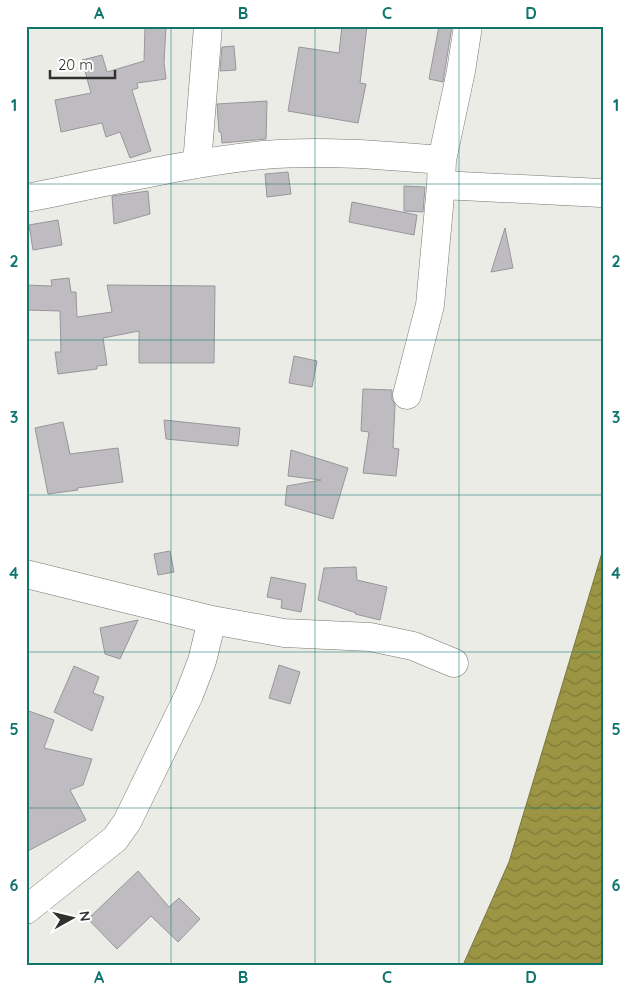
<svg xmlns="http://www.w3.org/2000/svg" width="630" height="991" font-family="Quicksand,sans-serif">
<defs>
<pattern id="water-waves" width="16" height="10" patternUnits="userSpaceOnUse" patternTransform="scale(1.25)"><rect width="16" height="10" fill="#9c9544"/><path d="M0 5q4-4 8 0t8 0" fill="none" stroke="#807a39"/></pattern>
</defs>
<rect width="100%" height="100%" fill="#ecece7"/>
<path fill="url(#water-waves)" stroke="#7c773e" d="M604,546v419h-141l46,-103z"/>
<path fill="#bebcc0" stroke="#98969a" d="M145,26h21l-2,37 2,16 -29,4 1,5 -6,2 19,61 -21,7 -10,-26 -14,5 -4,-14 -41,9 -6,-32 36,-7 -9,-33 20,-5 5,17 37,-11z
M342,26h25l-7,57 6,1 -8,39 -70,-12 11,-64 40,6z
M439,26h13l-9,56 -14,-3z
M234,46l2,24 -16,1 2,-24z
M267,101l-1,38 -44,4 -1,-11h-2l-2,-28z
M288,172l3,22 -24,3 -2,-23z
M404,186l21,1 -2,25 -19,-1z
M148,191l2,23 -36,10 -2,-28z
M352,202l65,13 -3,20 -65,-13z
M58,220l4,25 -29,5 -4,-25z
M505,228l8,40 -22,4z
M69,278l2,14h5l1,25 35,-5 -5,-27 108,1 -1,77h-75v-32l-36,7 4,27 -10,1v3l-39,5 -3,-22h6l-1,-41 -34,-1v-25l26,1 -1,-6z
M294,356l23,5 -5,26 -23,-4z
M363,389l29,1v9l3,6 -2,43 6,1 -3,27 -33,-3 6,-41 -8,-1z
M164,420l76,8 -2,18 -72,-7z
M63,422l7,32 48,-6 5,34 -46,6 1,2 -30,4 -13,-66z
M291,450l57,18 -15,51 -48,-14 2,-19 34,-6 -33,-4z
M170,551l4,21 -16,3 -4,-21z
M356,567l1,13 30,7 -7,33 -25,-6 1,-1 -38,-13 6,-32z
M271,577l35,7 -5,28 -20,-4 1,-8 -15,-3z
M138,620l-18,39 -15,-5 -5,-26z
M279,665l21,7 -10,32 -21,-6z
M74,666l25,11 -6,16 11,4 -12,34 -38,-19z
M26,710l28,10 -10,28 48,11 -9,26 -13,5 16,30 -60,32z
M138,871l31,36 10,-9 21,21 -22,23 -27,-26 -34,33 -29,-30z"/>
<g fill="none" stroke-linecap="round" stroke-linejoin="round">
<defs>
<path id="minor" d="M197,164l11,-138
M441,185l160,8
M26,198c79,-15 157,-35 237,-43 60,-5 119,0 179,5
M407,395l23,-90 11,-120 1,-25 19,-89 7,-45
M26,574l186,46 72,13 86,4 43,9 41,17
M26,910l89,-71 12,-17 62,-127 13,-34 10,-41"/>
</defs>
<use href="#minor" stroke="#767672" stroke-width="29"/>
<use href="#minor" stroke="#fff" stroke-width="28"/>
</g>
<path fill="none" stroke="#0f766e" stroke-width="1" stroke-opacity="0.55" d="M171,26v939M315,26v939M459,26v939M26,184h578M26,340h578M26,495h578M26,652h578M26,808h578"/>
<rect width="630" height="991" fill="none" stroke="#ffffff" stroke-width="55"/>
<g transform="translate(72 918) rotate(82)" stroke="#ffffff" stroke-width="4" paint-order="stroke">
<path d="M0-4L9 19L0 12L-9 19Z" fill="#31302f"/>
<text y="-8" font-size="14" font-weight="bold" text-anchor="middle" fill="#31302f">N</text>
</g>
<path d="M50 70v8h65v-8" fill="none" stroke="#31302f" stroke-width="2.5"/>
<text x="58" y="70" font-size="15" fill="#31302f" stroke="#ffffff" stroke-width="4" paint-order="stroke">20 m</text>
<rect x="28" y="28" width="574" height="936" fill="none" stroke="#0f766e" stroke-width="2"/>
<g font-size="16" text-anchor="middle" font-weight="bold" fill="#0f766e">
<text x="99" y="19">A</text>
<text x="243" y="19">B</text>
<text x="387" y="19">C</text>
<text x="531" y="19">D</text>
<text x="14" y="111">1</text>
<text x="616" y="111">1</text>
<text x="14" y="267">2</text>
<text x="616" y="267">2</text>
<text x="14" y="423">3</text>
<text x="616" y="423">3</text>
<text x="14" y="579">4</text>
<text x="616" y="579">4</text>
<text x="14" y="735">5</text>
<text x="616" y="735">5</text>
<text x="14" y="891">6</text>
<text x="616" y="891">6</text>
<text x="99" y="983">A</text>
<text x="243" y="983">B</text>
<text x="387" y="983">C</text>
<text x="531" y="983">D</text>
</g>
</svg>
